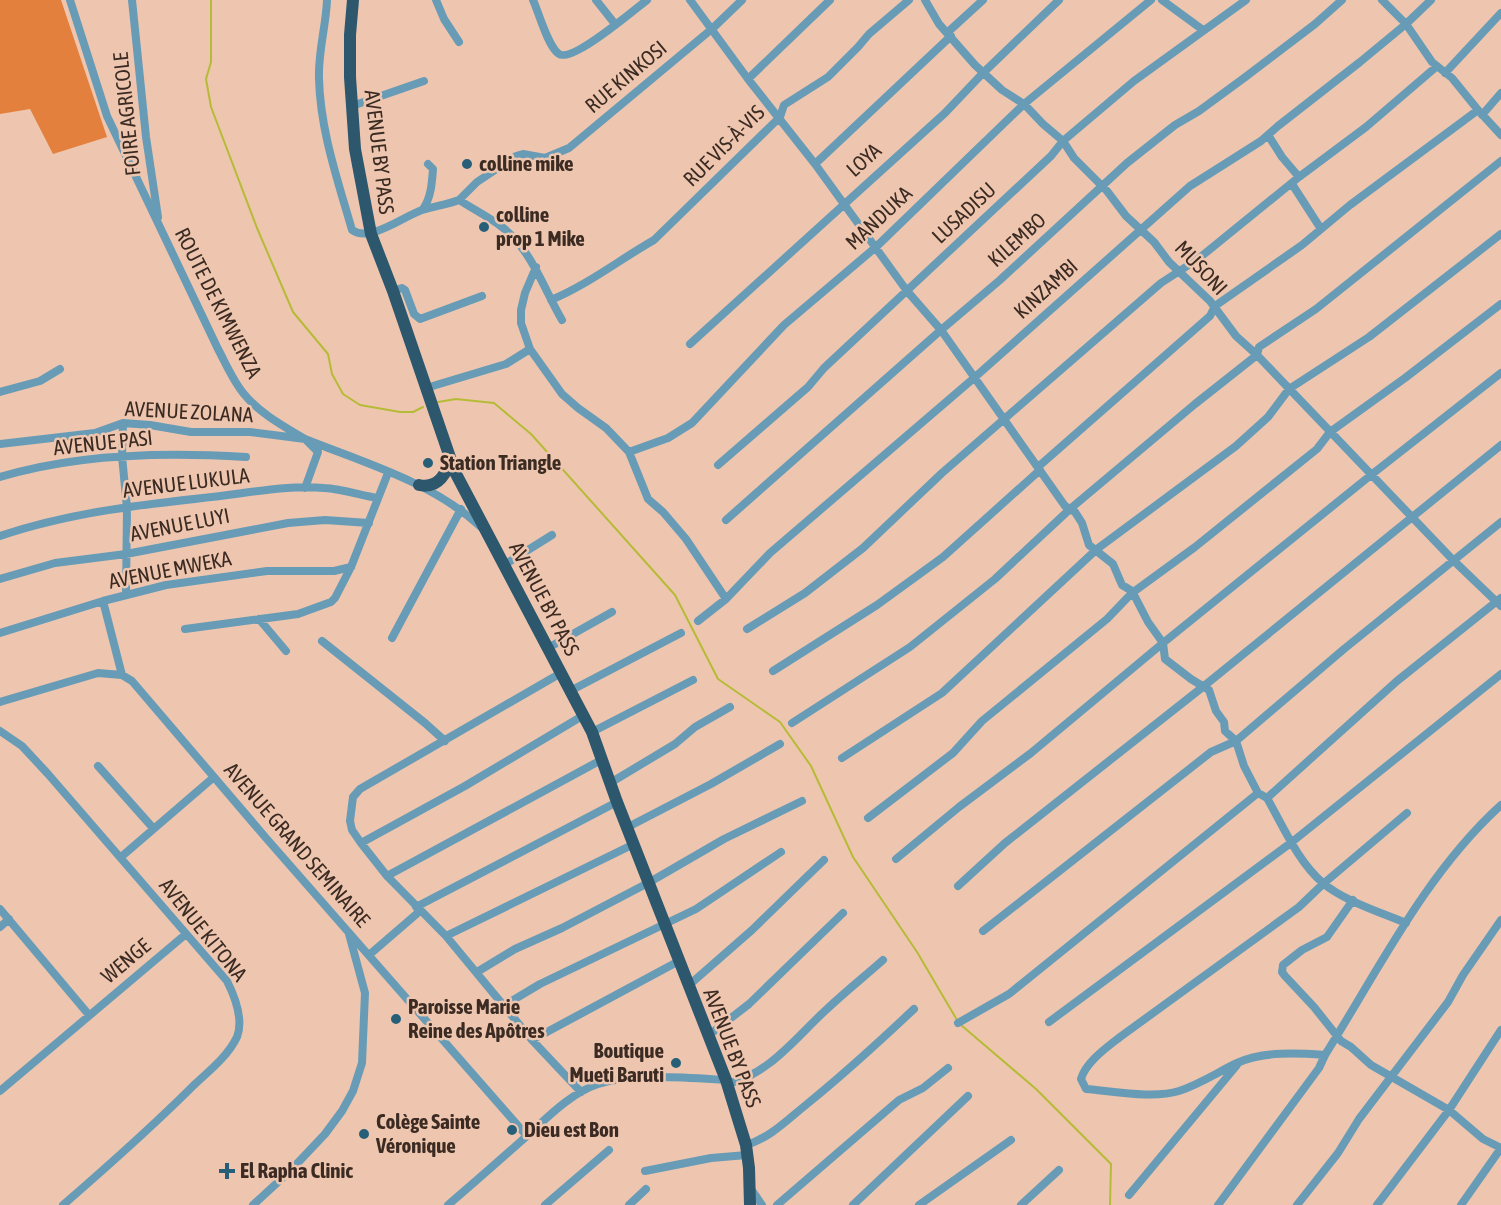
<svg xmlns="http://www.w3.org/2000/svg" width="1501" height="1205" font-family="'Asap Condensed',sans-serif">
<rect width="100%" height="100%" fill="#eec6af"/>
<path fill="#e3803d" d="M0,0h61l46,137 -54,17 -23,-45 -30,5z"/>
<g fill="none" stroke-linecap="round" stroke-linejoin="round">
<path stroke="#b6bb37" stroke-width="2" d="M211,0v62l-5,17 5,28 46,121 36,84 35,42 4,20 11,20 17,11 40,7h13l10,-5
M438,402l18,-3 38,4 37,31 144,161 43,84 62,43 31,44 42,91 64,95 40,68
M961,1025l75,64 75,75 -1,41"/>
<path stroke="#689cb6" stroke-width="8" d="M70,0l37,116 111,233c8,15 15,32 26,45 15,19 41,33 61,45 60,24 127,43 176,88
M132,0l14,137 12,80
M327,0c-1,26 -9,52 -8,78 1,52 19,103 33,152 18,13 52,-14 70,-20 12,-4 24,-5 37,-10 14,9 30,17 43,27 29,22 42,62 60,93
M436,0l8,19 15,23
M533,0c6,13 15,47 26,54 13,9 75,-44 88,-54
M596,0l19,24
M690,0l58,79 67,85 92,127 34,39 124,176 10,6 7,11 7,22 24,19 9,21 10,6 16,31 15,21 2,16 26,20 18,11 7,21 8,11 1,9 11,10 8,25 14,27 9,5c16,28 31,64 56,85 19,17 59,30 83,40
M925,0l14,24 36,41 27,25 22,14 19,20 20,17 11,17 33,33 19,25 28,26 15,20 41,39 26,35 21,19 197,206 47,45
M1162,0l41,30
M1382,0l24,24 26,38 20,16 26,32 23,25
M948,32l35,-32
M1445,73l56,-60
M748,79l82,-79
M352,106l72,-25
M1482,115l19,-22
M1268,135l14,22 17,20
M815,164l136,-128
M1292,184l29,45
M459,200l18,-18 39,-26 7,-2 22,4 24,-10 144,-120 29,-28
M423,209c8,-11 9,-26 10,-40l-5,-5
M536,267l-11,26 -4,17v13l9,26 32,45 16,14 28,20 23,24 19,47 15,13 23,27 40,60
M393,291l9,-3 3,2 9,24 6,5 62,-23
M551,300c38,-16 68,-40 103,-60l126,-123 4,-12 44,-28 30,-30 11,-13 40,-34
M690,344l255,-231 38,-40 76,-73
M426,388l80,-24 24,-15
M0,392l40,-11 20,-12
M123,423l-1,33 5,52 -1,86
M0,444l95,-11 28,-10 27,2 41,7h59l55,7 13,13 -13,36
M629,452l39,-14 24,-15 92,-98 92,-78 148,-143 127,-104
M718,465l90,-78 16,-19 227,-212 12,-15 71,-60 112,-81
M1038,467l172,-151 5,-10 87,-61 48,-40 128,-95
M0,477c75,-23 168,-25 246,-20
M726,520l215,-190 59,-50 127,-117 48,-38 24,-14 45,-33 71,-54 27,-24
M0,536c71,-24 146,-32 220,-40 34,-4 69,-11 104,-8 18,1 36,7 54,10
M504,565l48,-30
M0,579l55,-16 71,-9 162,-31 37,-3 44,3
M103,601l19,74
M259,619l27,32
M698,621l28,-22 44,-46 204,-175 216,-192 71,-45 17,-15 82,-64 46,-38 25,-24
M185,629l113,-15 33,-12 4,-4 16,-31 37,-94
M747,629l58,-36 58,-45 79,-75 219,-190 37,-24 101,-82 67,-50 70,-60
M0,633l103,-32 63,-16 101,-14h67l17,-4
M392,638l69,-129
M322,641l103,82 20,18
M548,648l64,-36
M773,671l104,-66 66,-48 97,-87
M561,673l-201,116 -7,8 -3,24 2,9 9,13 26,33 59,60 86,104 49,52
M570,691l111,-58
M0,702l98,-29 24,2 10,6 134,157 261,298
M792,723l118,-76 85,-68 75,-70 125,-105 62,-49 2,-8 57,-38 185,-148
M0,731l22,15 26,28 179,207c8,16 17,38 10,56 -9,19 -28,34 -43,48 -42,42 -86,81 -131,120
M592,732l101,-52
M842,758l100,-65 155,-144 139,-103 32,-29 21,-28 80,-52 132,-103
M98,766l55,62
M610,783l65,-39 20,-17 35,-20
M1267,798l130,-117 104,-83
M868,818l85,-65 29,-32 125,-102 25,-26 63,-46 122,-98 13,-17 75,-54 96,-74
M628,827l83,-43 69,-40
M361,843l104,-57 119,-71
M121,857l93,-80
M896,859l63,-52 72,-54 132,-110 208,-168 130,-102
M387,876l216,-117
M958,886l47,-43 199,-157 297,-241
M1353,900l-26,37 -25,13 -19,15 -1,7 3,4 29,31 27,34 10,6 20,18 78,45 34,29 18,9
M416,907l201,-105
M0,909l89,106
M0,927l9,-8
M983,931l228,-179 25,-11 108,-92 157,-127
M446,936l188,-92
M369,955l51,-44
M477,972l38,-23 47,-21 86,-45 76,-44 78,-38
M688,986l64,-56 72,-70
M505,1005l35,-21 156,-75 85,-57
M1049,1022l243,-180 209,-168
M958,1023l51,-29 249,-201
M709,1035l40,-31 94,-91
M532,1040l147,-79
M1325,1055c-27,-2 -62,-4 -88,8 -19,9 -37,21 -58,28 -26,8 -66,0 -93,-2l-5,-10c5,-17 25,-31 39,-42l179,-130 24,-23 84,-71
M727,1084c43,-10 69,-47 100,-75 18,-17 38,-33 56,-49
M0,1091l186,-157
M746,1145c24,-7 41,-25 61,-41 37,-30 72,-62 107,-95
M645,1171l66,-13 36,-3
M751,1189l11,16
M1129,1195l108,-130
M253,1205l38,-35 34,-36 17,-23 11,-20 9,-28 3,-70 -16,-59
M448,1205c27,-23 53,-46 80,-70 20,-18 43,-42 70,-51 33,-11 93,-6 128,-4
M545,1205l64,-55
M629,1205l17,-16
M777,1205l122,-105 24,-12 25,-20
M853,1205l115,-109
M919,1205l92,-65
M1021,1205l38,-35
M1218,1205l101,-137 6,-13c54,-86 101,-182 176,-250
M1297,1205l41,-52 21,-34 89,-117 15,-27 38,-55
M1377,1205l72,-95 52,-80
M1461,1205l40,-57"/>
<path stroke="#2c576d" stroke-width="12" d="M353,0l-3,35v42l5,72 16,85 22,57 62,181 137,260 25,70 109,278 20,65 3,23 1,37
M419,485c19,4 30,-12 30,-30"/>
</g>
<g fill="#275f79" stroke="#eec6af" stroke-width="2">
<circle cx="467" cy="164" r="6"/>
<circle cx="484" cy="227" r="6"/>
<circle cx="428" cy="463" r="6"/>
<circle cx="396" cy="1019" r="6"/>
<circle cx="676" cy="1063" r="6"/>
<circle cx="512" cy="1130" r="6"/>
<circle cx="364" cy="1134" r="6"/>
<path d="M224 1162h6v6h6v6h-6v6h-6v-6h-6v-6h6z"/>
</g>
<g text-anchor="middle" stroke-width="5" stroke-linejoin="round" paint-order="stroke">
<g font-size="21" fill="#3b2b23" stroke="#eec6af">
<text transform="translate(626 77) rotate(-40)" y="7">RUE KINKOSI</text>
<text transform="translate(127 114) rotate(-96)" y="7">FOIRE AGRICOLE</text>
<text transform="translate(724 146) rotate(-45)" y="7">RUE VIS-À-VIS</text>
<text transform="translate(379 152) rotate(83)" y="7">AVENUE BY PASS</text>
<text transform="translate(864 160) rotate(-42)" y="7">LOYA</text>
<text transform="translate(964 213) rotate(-43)" y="7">LUSADISU</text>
<text transform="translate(879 218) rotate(-43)" y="7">MANDUKA</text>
<text transform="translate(1017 240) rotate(-42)" y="7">KILEMBO</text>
<text transform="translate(1201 268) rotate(47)" y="7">MUSONI</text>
<text transform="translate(1046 289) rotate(-42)" y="7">KINZAMBI</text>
<text transform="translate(218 303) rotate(63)" y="7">ROUTE DE KIMWENZA</text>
<text transform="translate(189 412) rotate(3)" y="7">AVENUE ZOLANA</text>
<text transform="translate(103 443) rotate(-6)" y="7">AVENUE PASI</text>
<text transform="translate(186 483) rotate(-7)" y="7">AVENUE LUKULA</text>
<text transform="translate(180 525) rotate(-11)" y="7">AVENUE LUYI</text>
<text transform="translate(170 570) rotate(-11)" y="7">AVENUE MWEKA</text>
<text transform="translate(544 599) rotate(62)" y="7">AVENUE BY PASS</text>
<text transform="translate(297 845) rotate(49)" y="7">AVENUE GRAND SEMINAIRE</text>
<text transform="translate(203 930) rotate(51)" y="7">AVENUE KITONA</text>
<text transform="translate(126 961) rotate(-40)" y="7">WENGE</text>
<text transform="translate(732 1048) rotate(69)" y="7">AVENUE BY PASS</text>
</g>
<g font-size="21" font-weight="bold" fill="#3b2b23" stroke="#eec6af" text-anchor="start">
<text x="479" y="171">colline mike</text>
<text x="496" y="222">colline<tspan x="496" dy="24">prop 1 Mike</tspan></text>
<text x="440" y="470">Station Triangle</text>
<text x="408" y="1014">Paroisse Marie<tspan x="408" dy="24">Reine des Apôtres</tspan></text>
<text x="664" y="1058" text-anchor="end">Boutique<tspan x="664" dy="24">Mueti Baruti</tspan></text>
<text x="376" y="1129">Colège Sainte<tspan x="376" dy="24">Véronique</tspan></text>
<text x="524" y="1137">Dieu est Bon</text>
<text x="240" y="1178">El Rapha Clinic</text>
</g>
</g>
</svg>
